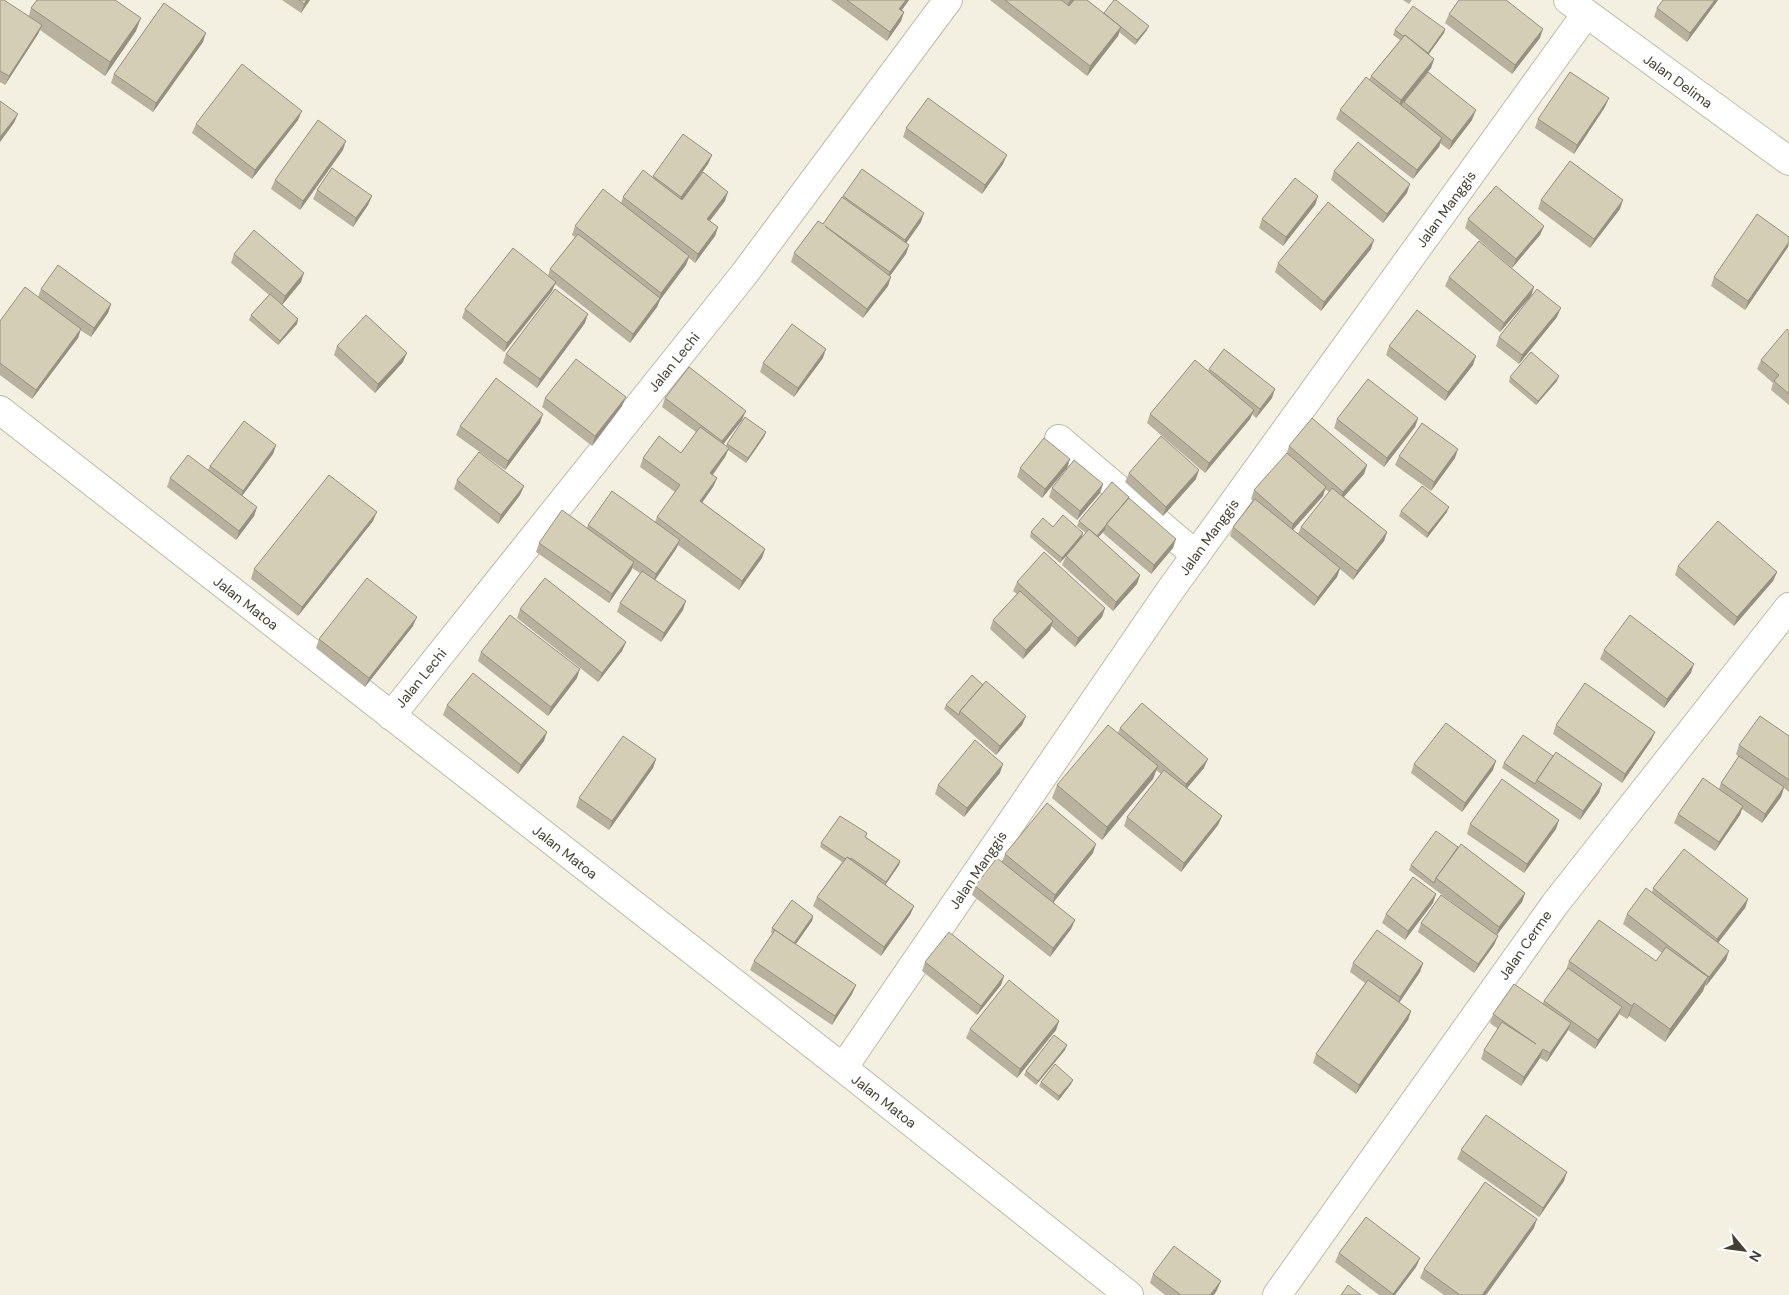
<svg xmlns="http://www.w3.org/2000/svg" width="1789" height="1295" font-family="'DM Sans',sans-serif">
<rect width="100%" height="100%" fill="#f3f0e2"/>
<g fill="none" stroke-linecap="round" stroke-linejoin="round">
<defs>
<path id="minor" d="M1568,0l221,161
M0,410l843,658 286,227
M1059,439l137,116
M391,716l354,-443 203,-273
M843,1068l326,-476 417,-578
M1277,1295l278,-391 234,-297"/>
</defs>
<use href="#minor" stroke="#bfbaa4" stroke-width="30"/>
<use href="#minor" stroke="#fff" stroke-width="28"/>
</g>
<path fill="#b7b19d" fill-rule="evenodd" d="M0,0l29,16 2,-8 105,23 -31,45 -65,-46 -2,4 -33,51 -5,-3z
M282,0h28l-9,13z
M831,0h78l-7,10 2,2 -3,9 -14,20z
M990,0h97l17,13 43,17 -12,15 -16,-13 -1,4 -31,40z
M1403,0h9l-3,4z
M1718,0l-31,42 -33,-25 3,-9z
M1449,14l91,24 -28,36 -67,-51z
M1445,29l-1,4 -16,22 6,4 -3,9 -3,4 44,48 -23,30 -9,-7 -1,4 -26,32 -77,-60 4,-9 29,-30 2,-4 29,-36 -7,-5 2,-5z
M203,42l-50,70 -42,-29 3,-9z
M1605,107l-31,47 -39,-26 3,-9z
M298,120l-46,59 -60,-46 4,-9z
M906,128l97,36 -21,30 -79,-57z
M343,150l-43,60 -29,-21 4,-9z
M712,155l-4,9 -10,14 27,23 -15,20 8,6 -3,9 -20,27 -6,-5 -3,7 -26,35 -3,7 -27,36 -75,-59 -3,7 -48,61 -42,-34 3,-9 83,-33 2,-7 25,-32 -3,-2 3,-9 46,-23 2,-6 30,-19v-2z
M1334,171l73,22 -24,30 -52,-43z
M317,190l55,6 -4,9 -15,22 -40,-28z
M843,196l78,26 -15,21 3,2 -3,9 -16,22 -2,10 -25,32 -72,-56 3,-9 29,-29z
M1318,196l-3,9 -32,41 -24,-18 3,-9z
M1541,200l79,9 -30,39 -52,-39z
M1468,219l76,7 -4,9 -28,33 -47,-40z
M1789,237l-1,10 -43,63 -34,-24 3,-9z
M1371,249l-50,62 -46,-39 3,-9z
M234,254l67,28 -19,23 16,14 -1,5 -19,21 -29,-25 2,-5 18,-20 -38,-32z
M1449,277l85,10 -3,9 -31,36 -55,-46z
M41,289l70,15 -3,9 -17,24 -11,-7 -2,8 -46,61 -32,-24v-54l38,-24z
M1557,317l-38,47 -23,-18 3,-9z
M585,323l-48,65 -34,-25 3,-9z
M1789,331v74l-18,-15 2,-7 -16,-14 4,-9z
M337,346l66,16 -28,31 -41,-38z
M1389,346l84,19 -28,36 -59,-46z
M823,358l-29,39 -34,-25 3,-9z
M1209,369l63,29 -16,20 -4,-4 -2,5 -45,54 -58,-50 3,-9 58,-43z
M1510,377l47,4 -21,24 -27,-23z
M545,398l77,8 -30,40 -50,-39z
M665,398l77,22 -19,24 3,2 1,-2 39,-12 -2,5 -18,26 -18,-13 -3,7 -12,18 4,3 -4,9 -11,15 63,47 -3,9 -23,32 -61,-45 -2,4 -21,31 28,30 -22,32 -44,-30 3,-9 20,-30 -8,-5 -1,3 -22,32 -73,-51 3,-9 48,-15 1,-3 67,-3 2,-5 18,-25 -35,-25 3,-9 38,-5 15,-21 -34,-25z
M1418,418l-3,9 -31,40 -50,-39 3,-9z
M540,423l-35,47 -49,-35 4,-9z
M276,445l-3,9 -31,42 15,11 -3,9 -18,24 -69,-53 3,-9 38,-8 2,-4z
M1289,446l78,19 -3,9 -20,23 43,35 -3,9 -31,39 -13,-11 -3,8 -23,29 -84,-70 3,-9 20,-26 -2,-2 3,-9 32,-35zM1325,489l4,3 -28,35 -3,7 -5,-4 30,-34z
M1399,456l56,2 -24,33 -36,-26z
M1070,459l-3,9 -25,30 -25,-21 3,-9z
M1129,473l67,6 -33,37 -38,-34z
M457,480l67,6 -4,9 -22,29 -44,-35z
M1103,484l-3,9 -23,27 -28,-23 3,-9z
M1129,498l44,50 -22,26 -48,-41 2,-3 -7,7 42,38 -3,9 -24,27 -51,-46 4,-9 20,-23 -9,-7 2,-5z
M1401,511l46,1 -20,26 -28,-22z
M373,521l-75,95 -47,-37 3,-10z
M1053,527l29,10 -22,26 -30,-26 1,-5z
M1678,566l99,6 -4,9 -39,45 -59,-51z
M1017,582l88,26 -3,9 -27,30 -24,-21 -1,4 -27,29 -33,-30 3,-9 24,-26 -4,-3z
M520,609l106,33 -4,9 -24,31 -81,-64z
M413,626l-48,61 -49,-39 3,-9z
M1604,650l87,23 -27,35 -64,-49z
M481,652l96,26 -29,38 -70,-55z
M447,705l97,36 -26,33 -75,-59z
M946,705l80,11 -4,9 -26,30 -52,-46z
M1556,725l99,7 -4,9 -29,42 -69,-49z
M1120,728l84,40 -17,20 35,28 -4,9 -37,47 -57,-46 3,-9 34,-43 -5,-4 -3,9 -51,61 -50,-42 5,-13 61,-52z
M1789,736v56l-5,-4 -3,9 -19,26 -20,-14 -2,6 -25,36 -41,-28 4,-9 41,-25 2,-6 18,-26 -3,-3 3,-9z
M1553,756l49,28 -3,9 -19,27 -78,-52 2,-5z
M656,759l-3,9 -44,62 -33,-23 3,-9z
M1414,764l79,6 -31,42 -51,-39z
M1000,773l-36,44 -29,-23 3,-9z
M1470,824l86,5 -32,44 -57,-39z
M867,833l-1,4 34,24 -1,4 -14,20 29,21 -4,9 -29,41 -68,-50 4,-9 25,-35 -22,-15 1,-4z
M1458,847l67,46 -3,9 -25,33 1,1 -4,9 -20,28 -56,-41 3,-9 53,-4 -65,-49 2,-5z
M1093,853l-40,50 22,17 -4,9 -21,28 -78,-62 3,-9 27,-24 3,-8z
M1653,888l95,11 -3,9 -27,35 8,17 -20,26 -1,-1 -2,6 -38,51 -36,-26 -2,3 -8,-5 -1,2 -23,33 -27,-19 -21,32 -7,-4 -19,28 -40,-27 3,-9 14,-21 -8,-6 3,-9 49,-10 2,-3 22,-31 3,-9h87l6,-8 -39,-29 4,-10 25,-21z
M1436,894l-3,9 -28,37 -23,-17 4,-9z
M813,916l-1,5 -16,23 60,41 -4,9 -20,31 -82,-55 4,-9 18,-27 -1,-2 1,-4z
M925,962l79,14 -3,9 -24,30 -55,-44z
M1353,963h70l-3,9 -21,31 12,8 -3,9 -52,74 -43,-31 3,-9 49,-71 -15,-11z
M1059,1021l-3,9 -39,48 -51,-40 4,-9z
M1065,1050l-29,35 -12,-10 2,-4z
M1073,1080l-2,4 -13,17 -19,-15 2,-4z
M1461,1150l103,31 -25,36 -82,-58z
M1534,1228l-48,67h-42l-24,-17 4,-9z
M1339,1253l81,5 -4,9 -21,28h-16l-44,-33z
M1153,1274l64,16 -3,5h-49l-15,-12z"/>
<path fill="#95907f" d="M307,0h3l-9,13 3,-9z
M906,0h3l-13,18 3,-9z
M1071,0h3l-8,11 3,-9z
M1715,0h3l-31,42 3,-9z
M904,12l-3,9 -14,20 3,-9z
M141,18l-5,13 -31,45 5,-14z
M42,25l-4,9 -33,51 4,-9z
M1149,26l-2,4 -12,15 2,-5z
M1121,27l-3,9 -31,40 3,-10z
M1445,29l-1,4 -18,25 2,-5z
M1543,29l-3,9 -28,36 3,-9z
M206,33l-3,9 -50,70 3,-9z
M1434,59l-3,9 -33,41 3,-9z
M1609,98l-4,9 -31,47 3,-9z
M1476,110l-4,10 -23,30 3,-9z
M302,111l-4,9 -46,59 3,-9z
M18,114l-4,9 -14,19v-5z
M1442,138l-3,9 -26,32 4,-9z
M346,141l-3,9 -43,60 3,-9z
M712,155l-4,9 -30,42 3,-9z
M1007,155l-4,9 -21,30 3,-9z
M1410,184l-3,9 -24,30 4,-9z
M728,192l-3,9 -21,27 3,-9z
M372,196l-4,9 -15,22 3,-9z
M1318,196l-3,9 -32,41 3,-9z
M1623,200l-3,9 -30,39 4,-9z
M924,213l-3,9 -19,27 3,-9z
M1544,226l-4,9 -28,33 4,-9z
M718,227l-3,9 -20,27 3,-9z
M1374,240l-3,9 -50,62 3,-9z
M1789,242l-1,5 -43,63 3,-9z
M909,245l-3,9 -20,27 4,-9z
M689,256l-3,9 -26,35 -3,7 -27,36 3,-9 26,-34 2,-7z
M304,273l-3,9 -19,23 3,-9z
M891,277l-3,9 -25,32 4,-9z
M556,282l-4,9 -48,61 3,-9z
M1534,287l-3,9 -31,36 4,-9z
M111,304l-3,9 -17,24 3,-9z
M1561,308l-4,9 -38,47 3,-9z
M588,314l-3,9 -48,65 3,-9z
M298,319l-1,5 -19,21 2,-4z
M81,329l-3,9 -46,61 4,-9z
M826,349l-3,9 -29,39 4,-9z
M407,353l-4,9 -28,31 3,-9z
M1476,356l-3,9 -28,36 3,-9z
M1559,376l-2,5 -21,24 2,-4z
M1275,389l-3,9 -16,20 4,-9z
M626,397l-4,9 -30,40 3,-10z
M1254,410l-4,9 -45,54 4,-10z
M746,411l-4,9 -23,30 3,-9z
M543,414l-3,9 -35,47 3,-9z
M1418,418l-3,9 -31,40 3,-9z
M766,432l-2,5 -18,26 2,-5z
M276,445l-3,9 -34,46 4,-9z
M729,448l-4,9 -18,25 3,-9z
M1458,449l-3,9 -24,33 3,-9z
M1070,459l-3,9 -25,30 3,-9z
M1367,465l-3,9 -24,27 3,-9z
M1199,470l-3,9 -33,37 3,-9z
M717,478l-4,9 -16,23 3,-9z
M1103,484l-3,9 -23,27 3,-9z
M524,486l-4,9 -22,29 3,-9z
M1326,487l-3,9 -33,37 3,-9z
M257,507l-3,9 -18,24 3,-9z
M1449,507l-2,5 -20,26 1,-5z
M377,512l-4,9 -75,95 4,-9z
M1106,525l-1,5 -10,11 2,-5z
M1387,532l-3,9 -31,39 4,-9z
M1083,533l-1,4 -22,26 2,-5z
M1176,539l-3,9 -22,26 3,-9z
M680,540l-4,9 -23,34 3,-9z
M765,549l-3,9 -23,32 3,-9z
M634,562l-3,9 -22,32 3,-9z
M1340,568l-3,9 -23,29 4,-9z
M1777,572l-4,9 -39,45 3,-9z
M1140,575l-3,9 -24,27 3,-9z
M686,601l-3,9 -22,32 3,-9z
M1105,608l-3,9 -27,30 3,-9z
M417,617l-4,9 -48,61 4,-9z
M1053,621l-3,9 -27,29 3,-9z
M626,642l-4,9 -24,31 4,-9z
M1694,664l-3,9 -27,35 3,-9z
M580,669l-3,9 -29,38 3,-9z
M1026,716l-4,9 -26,30 4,-9z
M547,732l-3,9 -26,33 3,-9z
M1655,732l-4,9 -29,42 3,-9z
M656,759l-3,9 -44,62 3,-9z
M1208,759l-4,9 -21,25 3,-9z
M1496,761l-3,9 -31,42 3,-9z
M1003,764l-3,9 -36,44 3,-9z
M1158,766l-5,13 -51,61 5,-13z
M1602,784l-3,9 -19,27 3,-9z
M1784,787l-3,10 -19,26 3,-9z
M1743,806l-3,9 -25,36 4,-9z
M1222,816l-4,9 -37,47 3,-9z
M1559,820l-3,9 -32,44 3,-9z
M1096,844l-3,9 -41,51 3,-9z
M900,861l-1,4 -15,22 2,-5z
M1525,893l-3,9 -26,34 3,-9z
M1436,894l-3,9 -28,37 3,-9z
M1748,899l-3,9 -31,40 3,-9z
M914,906l-4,9 -29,41 3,-9z
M813,916l-1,5 -19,27 1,-4z
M1075,920l-4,9 -21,28 3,-9z
M1498,936l-4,9 -20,28 4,-9z
M1729,951l-3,9 -20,26 3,-9z
M1423,963l-3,9 -23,34 3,-9z
M1004,976l-3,9 -24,30 4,-9z
M1708,977l-5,14 -38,51 5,-13z
M856,985l-4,9 -20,31 3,-9z
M1634,1003l-5,13 -2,3 5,-13z
M1622,1007l-4,9 -23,33 3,-9z
M1411,1011l-3,9 -52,74 3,-9z
M1059,1021l-3,9 -39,48 3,-9z
M1571,1023l-4,9 -20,30 3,-9z
M1067,1045l-2,5 -29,35 2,-4z
M1543,1049l-3,9 -19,28 3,-9z
M1073,1080l-2,4 -13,17 1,-5z
M1567,1172l-3,9 -25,36 4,-9z
M1537,1219l-3,9 -48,67h-4z
M1420,1258l-4,9 -21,28h-3z
M1221,1281l-4,9 -3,5h-4z"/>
<path fill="#d5ceb6" stroke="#95907f" d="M0,0h4l38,25 -33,51 -9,-5z
M37,0h78l26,18 -31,44 -79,-54z
M299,0h8l-3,4z
M847,0h59l-7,9 5,3 -14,20z
M1005,0h56l8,6 5,-6h13l34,27 -31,39z
M1114,0h2l33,26 -12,14 -33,-27z
M1459,0h47l37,29 -28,36 -66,-51z
M1663,0h52l-25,33 -33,-25z
M164,3l42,30 -50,70 -42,-29z
M1413,6l32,23 -17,24 -23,-18 -2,1 -8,-6z
M1405,35l29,24 -33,41 -30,-24z
M242,64l60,47 -47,59 -59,-46z
M1428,72l48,38 -24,31 -48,-39z
M1570,72l39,26 -32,47 -39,-26z
M1366,77l76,61 -25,32 -77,-60z
M928,98l79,57 -22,30 -79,-57z
M0,101l18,13 -18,23z
M318,120l28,21 -43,60 -28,-21z
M683,134l29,21 -31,42 -28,-21z
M1358,142l52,42 -23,30 -53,-43z
M1570,161l53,39 -29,39 -53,-39z
M332,168l40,28 -16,22 -39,-28z
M862,169l62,44 -19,27 -62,-44z
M643,170l39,30 21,-28 25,20 -21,27 11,8 -20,27 -75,-57z
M1295,178l23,18 -32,41 -24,-18z
M1496,186l48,40 -28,33 -48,-40z
M603,189l86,67 -28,37 -86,-67z
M842,197l67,48 -19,27 -65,-46 66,51 -24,32 -73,-56 24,-32 5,3z
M1328,202l46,38 -50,62 -46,-39z
M1757,214l32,23v5l-41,59 -34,-24z
M254,230l50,43 -19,23 -51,-42z
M578,234l82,64 -27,36 -83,-65z
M1479,241l55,46 -30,36 -55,-46z
M513,248l43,34 -49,61 -42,-34z
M58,265l53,39 -17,24 -53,-39z
M25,287l56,42 -45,61 -36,-27v-42z
M555,289l33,25 -48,65 -34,-25z
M1537,289l24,19 -39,47 -23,-18z
M270,294l28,25 -18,22 -29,-26z
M1417,310l59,46 -28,36 -59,-46z
M366,315l41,38 -29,31 -41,-38z
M792,324l34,25 -28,39 -35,-25z
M1787,329l2,2v63l-15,-13 5,-6 -18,-15z
M1224,349l51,40 -15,20 -51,-40z
M1531,352l28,24 -21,25 -28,-24z
M576,359l50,38 -31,39 -50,-38z
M1195,360l59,50 -45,53 -59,-49z
M689,367l57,44 -24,30 -57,-43z
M496,378l47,36 -35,47 -48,-35z
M1368,379l50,39 -31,40 -50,-39z
M745,417l21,15 -18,26 -21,-14z
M1312,418l55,47 -24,27 -54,-46z
M244,421l32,24 -33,46 -33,-25z
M1422,423l36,26 -24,33 -35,-26z
M700,427l29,21 -19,25 7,5 -17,23 65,48 -23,32 -85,-64 23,-32 -37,-27 16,-22 22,17z
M1161,436l38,34 -33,37 -37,-34z
M1044,438l26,21 -25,30 -25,-21z
M479,452l45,34 -23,29 -44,-35z
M1287,453l39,34 -33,37 -39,-34z
M188,455l69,52 -18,24 -69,-53z
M1074,460l29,24 -23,27 -28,-23z
M329,475l48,37 -75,95 -48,-38z
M1112,482l17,15 -32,39 -18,-15z
M1422,486l27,21 -21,26 -27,-22z
M1332,488l55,44 -30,39 -56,-44z
M612,491l68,49 -24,34 -68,-49z
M1129,498l47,41 -22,26 -48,-41z
M1255,499l85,69 -22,29 -85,-70z
M562,510l72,52 -22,32 -73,-51z
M1063,515l20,18 -21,25 -31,-26 12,-14 10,9z
M1718,521l59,51 -40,45 -59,-51z
M1089,529l51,46 -24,27 -50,-46z
M1044,552l61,56 -27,30 -61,-56z
M642,571l44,30 -22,32 -44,-30z
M367,578l50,39 -48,61 -50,-39z
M545,578l81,64 -24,31 -82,-64z
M1020,591l33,30 -27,29 -33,-30z
M510,615l70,54 -29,38 -70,-55z
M1630,615l64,49 -27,35 -63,-49z
M473,673l74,59 -26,33 -74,-60z
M972,675l11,10 -23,26 -1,4 -13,-10z
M986,681l40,35 -26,30 -40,-35z
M1585,683l70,49 -30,42 -69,-49z
M1142,703l66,56 -22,25 -66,-56z
M1760,716l29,20v44l-50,-35z
M1446,723l50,38 -31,42 -51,-39z
M1108,725l50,41 -51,61 -50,-42z
M1523,735l30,21 -16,24 -2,4 -31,-21z
M623,736l33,23 -44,62 -33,-23z
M975,740l28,24 -36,44 -29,-23z
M1556,752l46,32 -19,27 -46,-31z
M1739,756l45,31 -19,27 -44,-31z
M1164,770l58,46 -38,47 -57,-46z
M1703,778l40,28 -24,36 -41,-28z
M1502,779l57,41 -32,44 -57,-40z
M1047,803l49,41 -41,51 -50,-41z
M840,816l27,17 -2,4 35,24 -14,21 -35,-24 -1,1 -3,-2 -2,2 -24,-16z
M1436,831l22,16 -22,31 -2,5 -23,-18z
M1461,844l64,49 -26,34 -63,-49z
M1684,849l64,50 -31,40 -64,-51z
M847,857l67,49 -30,41 -67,-50z
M997,858l78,62 -22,28 -78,-62z
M1413,877l23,17 -28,37 -22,-17z
M1646,888l83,63 -20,26 -82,-63z
M1441,895l57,41 -20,28 -57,-41z
M792,900l21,16 -19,27 -22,-15z
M1599,920l57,41 10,-14 42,30 -38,52 -36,-26 -2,3 -63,-45z
M775,930l81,55 -21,31 -81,-55z
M1377,930l46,33 -23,34 -47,-34z
M949,932l55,44 -23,30 -56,-44z
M1568,968l54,39 -24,33 -54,-39z
M1009,980l50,41 -39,48 -50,-40z
M1368,980l43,31 -52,74 -43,-31z
M1514,984l57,39 -21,30 -7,-4 -19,28 -40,-27 18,-28 34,22 -43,-30z
M1054,1035l13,10 -29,36 -12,-10z
M1055,1064l18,16 -14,16 -18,-14z
M1486,1115l81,57 -24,36 -82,-58z
M1485,1182l52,37 -55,76h-22l-36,-26z
M1366,1217l54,41 -27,36 -54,-41z
M1174,1246l47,35 -11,14h-29l-28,-21z
M1348,1285l13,10h-20z"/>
<g text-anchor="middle" stroke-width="5" stroke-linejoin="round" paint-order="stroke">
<g font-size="14" fill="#454032" stroke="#fff">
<text transform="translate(1678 81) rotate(36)" y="5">Jalan Delima</text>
<text transform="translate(1446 209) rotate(-54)" y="5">Jalan Manggis</text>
<text transform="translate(674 362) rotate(-51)" y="5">Jalan Lechi</text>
<text transform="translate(1209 537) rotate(-54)" y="5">Jalan Manggis</text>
<text transform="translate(246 603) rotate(38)" y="5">Jalan Matoa</text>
<text transform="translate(421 678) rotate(-51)" y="5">Jalan Lechi</text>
<text transform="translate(565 852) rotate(38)" y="5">Jalan Matoa</text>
<text transform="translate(978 870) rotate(-56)" y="5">Jalan Manggis</text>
<text transform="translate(1525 945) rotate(-55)" y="5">Jalan Cerme</text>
<text transform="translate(884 1101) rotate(38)" y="5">Jalan Matoa</text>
</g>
</g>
<g transform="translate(1744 1250) rotate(119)" stroke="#ffffff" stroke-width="4" paint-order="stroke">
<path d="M0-4L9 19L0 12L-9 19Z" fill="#454032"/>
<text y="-8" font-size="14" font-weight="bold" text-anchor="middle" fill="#454032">N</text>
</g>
</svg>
